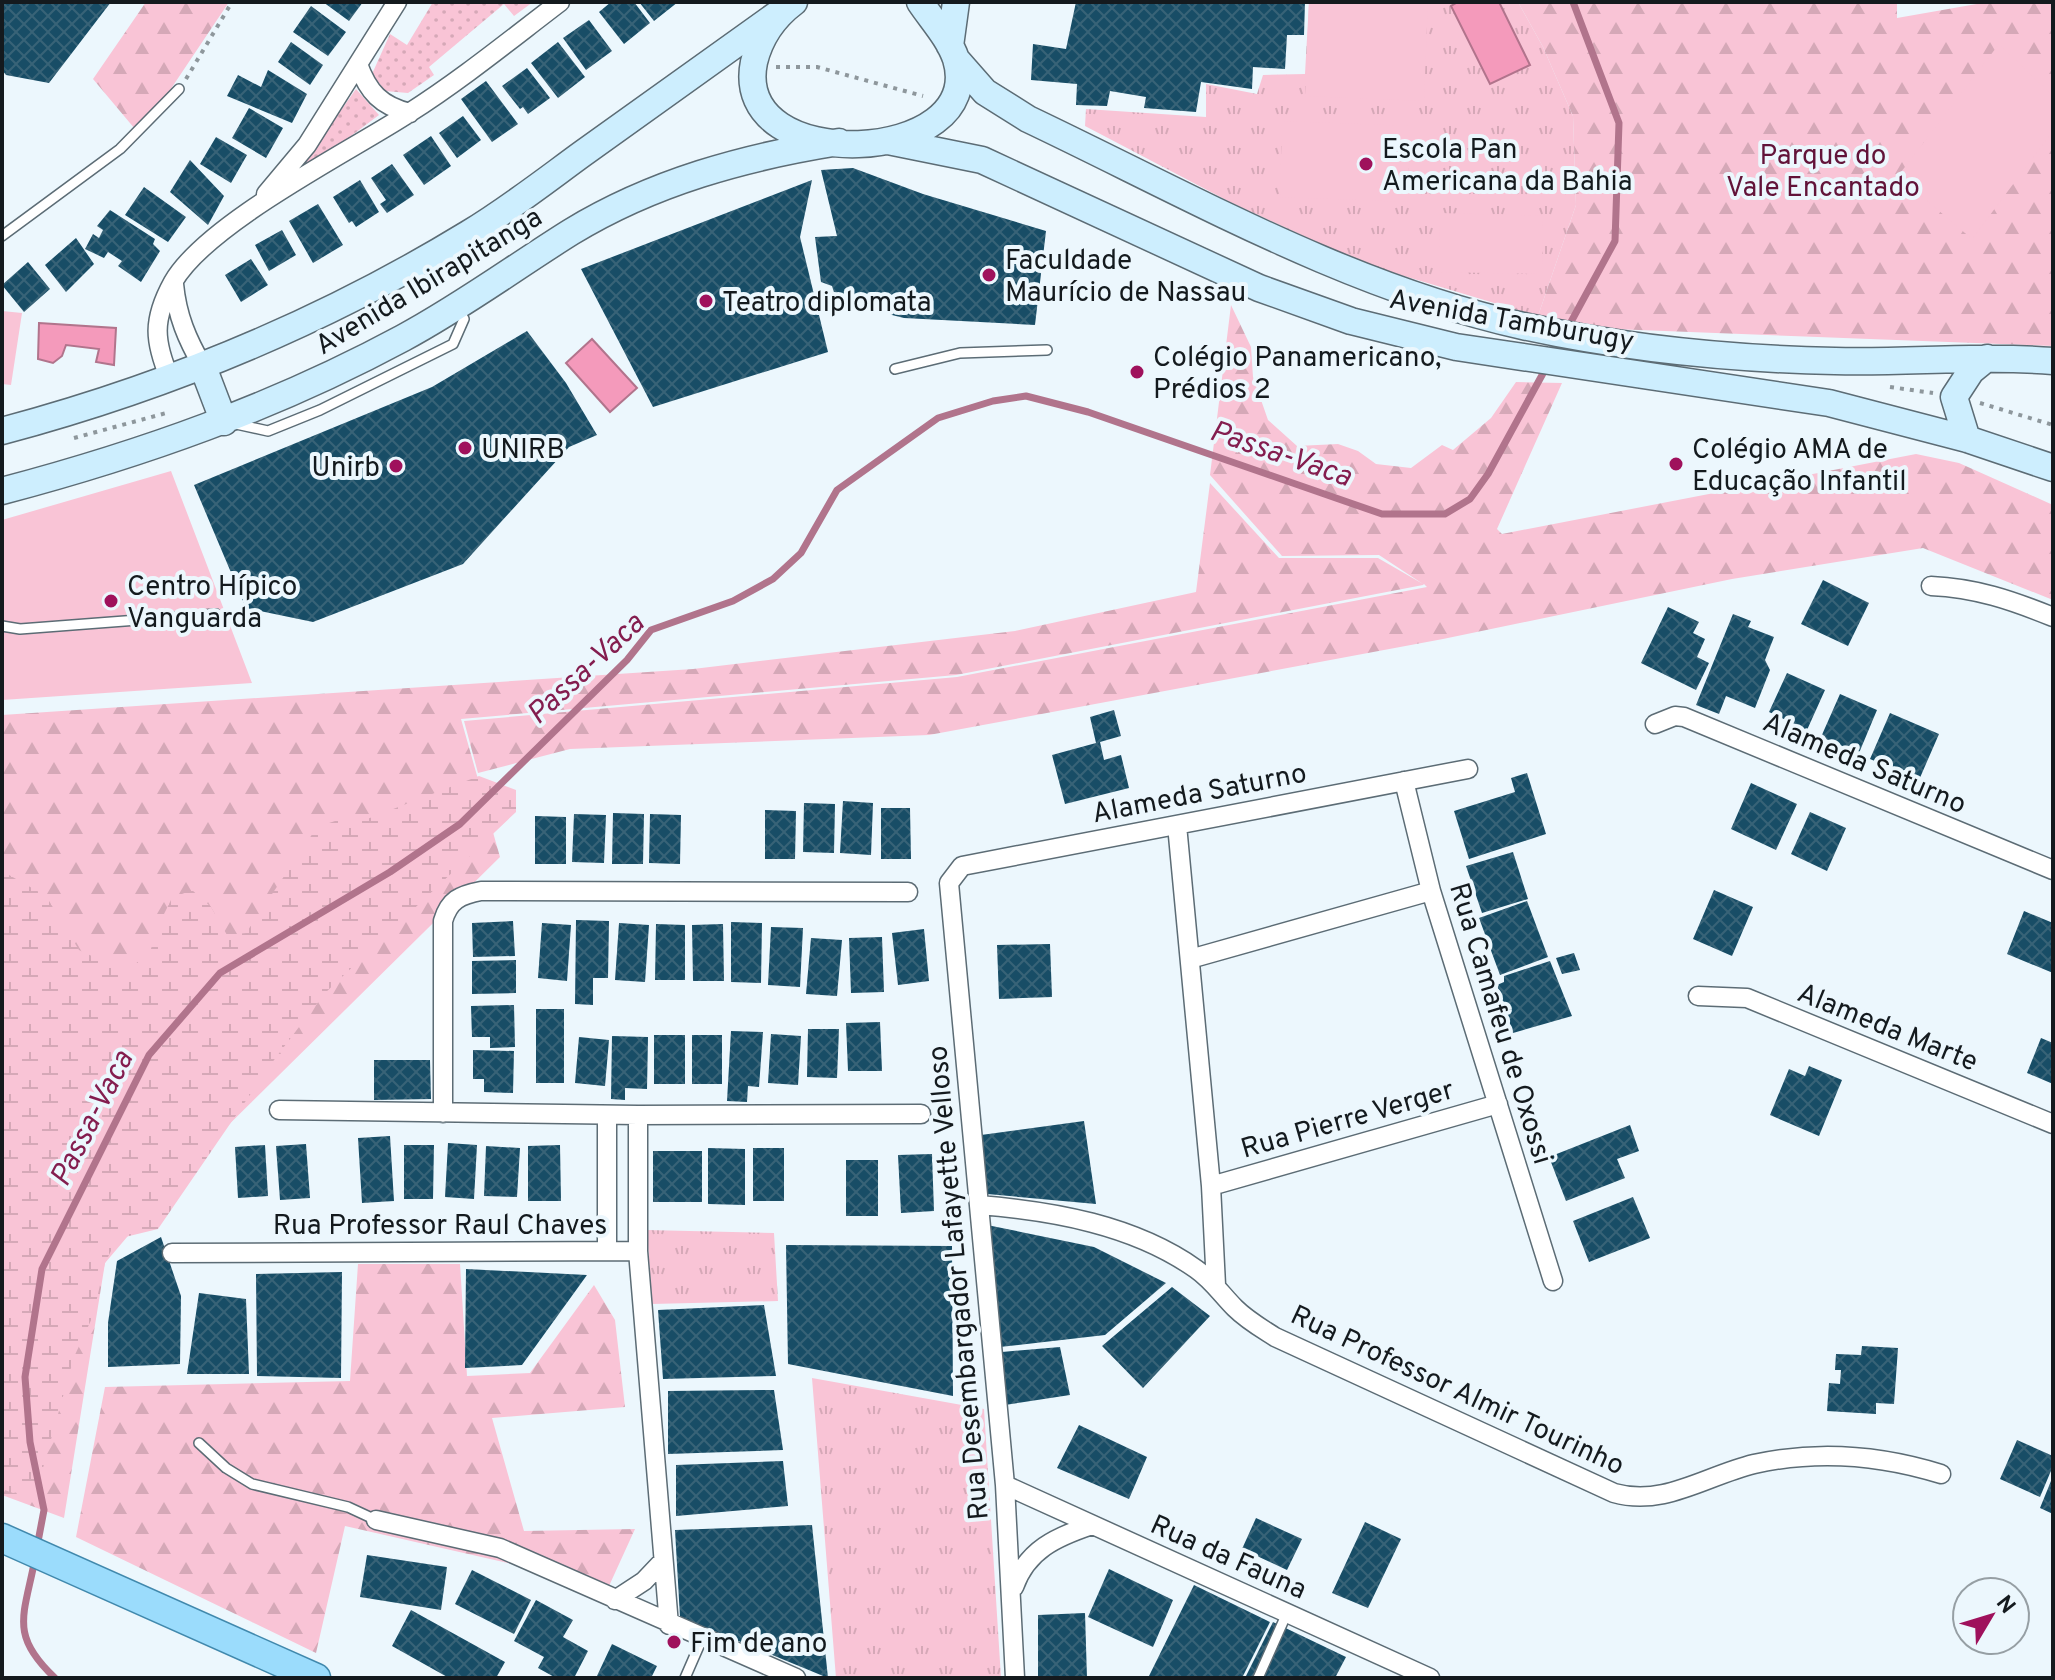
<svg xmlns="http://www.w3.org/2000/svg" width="2055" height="1680" font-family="Overpass,sans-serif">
<defs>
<pattern id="grass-tufts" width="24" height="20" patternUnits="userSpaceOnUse" patternTransform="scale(2)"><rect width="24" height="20" fill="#f9c4d6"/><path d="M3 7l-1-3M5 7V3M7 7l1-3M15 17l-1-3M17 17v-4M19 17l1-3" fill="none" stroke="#d5a8b7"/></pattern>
<pattern id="forest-firs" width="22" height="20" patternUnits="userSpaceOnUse" patternTransform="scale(2)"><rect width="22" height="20" fill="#f9c4d6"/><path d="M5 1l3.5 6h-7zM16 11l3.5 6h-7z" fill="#d5a8b7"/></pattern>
<pattern id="wetland-marsh" width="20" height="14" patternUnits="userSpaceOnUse" patternTransform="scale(2)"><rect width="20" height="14" fill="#f9c4d6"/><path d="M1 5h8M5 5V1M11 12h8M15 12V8" fill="none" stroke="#d5a8b7"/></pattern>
<pattern id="park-dots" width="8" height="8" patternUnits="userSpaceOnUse" patternTransform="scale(2)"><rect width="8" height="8" fill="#f9c4d6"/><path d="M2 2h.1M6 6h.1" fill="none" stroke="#d5a8b7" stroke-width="1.8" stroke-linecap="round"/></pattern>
<pattern id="building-cross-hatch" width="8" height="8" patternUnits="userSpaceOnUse" patternTransform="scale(2)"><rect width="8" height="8" fill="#184d66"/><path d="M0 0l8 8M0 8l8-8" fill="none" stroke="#386377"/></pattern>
</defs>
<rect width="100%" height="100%" fill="#ecf7fd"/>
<path fill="url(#grass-tufts)" d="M1309,2h209l25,45 30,69 3,89 -38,111 -174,-52 -134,-62 -145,-76 1,-17 120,8v-33l51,10 6,-19 42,-1z
M647,1230l127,3 4,68 -126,3z
M812,1378l172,31 17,269h-165z"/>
<path fill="url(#forest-firs)" d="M146,2h83l-89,133 -47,-56z
M1518,2h379v16l91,-16h65v344l-440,-17 -75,-13 38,-111 -3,-89 -30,-69z
M1231,305l20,42 2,30 15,43 29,26 41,-2 20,7 18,13 35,4 31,-23 11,5 38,-32 25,-36 46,1 -65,146 5,5 414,-80 43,9 94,42v95l-130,-52 -191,31 -289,60 -514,96 -359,14 -92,24 -14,-52 493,-44 470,-90 -3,-3 -1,1 -467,90 -495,44 39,138 -311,307 -84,99 -41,255 -62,-23v-780l691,-46 322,-38 181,-39 14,-109 69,75h99l45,26 -44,-29 -97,1 -72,-81z
M358,1264h102l7,112 63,-3 64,-88 21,35 10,87 -133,11 32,113 111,-2 -26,57 -264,-60 -29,127 -240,-116 29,-150 245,-6z"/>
<path fill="url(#wetland-marsh)" d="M479,776l37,14v22l-192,182 -53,70 -113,165 -41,10 -12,24 -12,53 -19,41 -31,111 -13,22 -17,3 -11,-4v-618l44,25 33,54 36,17 19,-2 16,-13 8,-26 14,-28 20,-8 19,17 16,28 19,-2 71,-106 18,-6h27z"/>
<path fill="url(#park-dots)" d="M433,2h100l-19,14 -10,-12 -75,63 5,8 -26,18 -23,-2 -13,-17 18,-40 17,11z
M356,89l23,26 -76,57 -3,-4z"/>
<path fill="#f9c4d6" d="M1309,2h119l-4,99 -119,-5z
M1999,44l54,52v35l-81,108 -74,-63z
M1282,121l128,5 -2,76 -128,-5z
M1440,213l103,3 -1,58 -103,-2z
M2,311l20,2 -11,72 -9,-1z
M171,471l81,212 -250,17v-180z"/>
<path fill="#f49abb" stroke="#b1748c" stroke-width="2" d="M1458,2h41l31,63 -40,19 -39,-78z
M39,323l77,5 -2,37 -18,-3 3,-13 -33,-4 -4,11 -9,7 -15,-4z
M592,339l45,49 -27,24 -44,-49z"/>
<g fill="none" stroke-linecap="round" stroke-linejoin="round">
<path stroke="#b1748c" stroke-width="7" d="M1553,355l62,-114 4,-118 -46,-121
M37,1547l7,-37 -14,-68 -5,-65 17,-108 107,-214 71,-82 170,-101 70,-48 167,-164 24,-30 82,-29 40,-22 28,-26 36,-63 101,-72 55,-17 33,-5 62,16 294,102h63l25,-15 18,-25 59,-108
M35,1559c-11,57 -26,76 20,119"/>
</g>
<path fill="url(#building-cross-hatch)" d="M2,2h109l-62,81 -43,-8 -4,-5z
M323,2h40l-14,19z
M611,2h23l16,21 -26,21 -25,-32z
M639,2h39l-24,19z
M1076,2h229l-1,33h-17l-2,34 -32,-2 -1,22 -51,-7 -5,30 -52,-4 2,-11 -36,-6 -3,15 -31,-1 1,-21 -46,-4 2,-36 33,5z
M311,6l35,26 -18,24 -35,-24z
M589,20l23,31 -26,19 -23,-32z
M291,42l32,23 -13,20 -32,-23z
M558,42l27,35 -27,21 -27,-35z
M527,68l23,30 -22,16 -5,-7 -3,2 -18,-23z
M268,70l39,24 -15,29 -65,-27 11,-21 23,12z
M486,81l32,43 -26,18 -31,-43z
M249,108l34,20 -17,30 -34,-20z
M463,116l18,24 -24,18 -18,-25z
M431,136l20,30 -27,19 -21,-30z
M216,137l31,18 -16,28 -31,-19z
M190,160l34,36 -16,29 -38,-33z
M392,164l22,31 -27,18 -7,-9 6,-4 -15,-22z
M853,168l70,26 123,37 -11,94 -131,-7 -36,-9 -29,-1 -7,-22 -11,-4 -6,-45 22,-1 -16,-66z
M360,180l19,32 -23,15 -4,-6 -3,2 -16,-26z
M812,180l-12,57 28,115 -175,55 -72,-138z
M144,187l42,30 -18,25 -43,-27z
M318,204l25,41 -30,18 -24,-42z
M110,210l45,29 -2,5 7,7 -19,31 -23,-16 4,-5 -14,-9 -4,6 -19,-9 8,-15 6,4 4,-8 -6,-4z
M282,230l14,25 -27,16 -14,-26z
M76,238l18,26 -28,28 -21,-27z
M251,259l17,26 -27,17 -16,-27z
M28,262l22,27 -26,23 -22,-27z
M527,331l39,52 31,52 -28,12 -106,117 -150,58 -67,-14 -52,-123 238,-98z
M1823,580l46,23 -21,43 -47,-22z
M1668,607l31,15 -6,11 12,6 -8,18 12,6 -13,27 -55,-27z
M1733,614l18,7 -3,6 26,10 -9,23 5,10 -15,38 -29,-12 -7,18 -23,-9z
M1787,673l38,17 -18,40 -38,-18z
M1840,694l37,16 -18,43 -38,-16z
M1114,710l7,26 -21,6 4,18 17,-5 8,33 -64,16 -13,-49 44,-12 -6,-26z
M1890,713l49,21 -20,46 -49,-21z
M1527,773l19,61 -77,25 -15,-48 61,-19 -4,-14z
M1751,783l46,21 -21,46 -45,-21z
M843,801l30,2 -2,52 -31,-2z
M804,803l31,1 -1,49 -31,-1z
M881,808h29l1,51h-30z
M765,810l31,1 -1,48h-30z
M1810,812l36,16 -19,43 -36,-17z
M613,813l31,1 -1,50h-31z
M574,814l32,1 -2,48 -32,-1z
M650,814l31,1 -1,49 -31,-1z
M535,816l31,1v47h-31z
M1513,852l15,47 -46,14 -16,-47z
M1714,890l39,17 -21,49 -39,-17z
M1527,901l21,56 -48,18 -21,-57z
M2024,911l29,12v50l-46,-19z
M576,920l33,1 -1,57h-15v27l-18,-1z
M513,921l2,35 -42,1 -1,-34z
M731,922l31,1 -1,60 -30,-1z
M542,923l29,2 -4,56 -29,-3z
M619,923l30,2 -4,57 -30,-2z
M656,924l29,1v55h-30z
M723,924l1,57h-31l-1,-56z
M771,927l32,1 -3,59 -32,-2z
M924,929l5,52 -31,4 -6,-52z
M882,937l2,55 -33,1 -2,-55z
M811,938l31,2 -5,56 -31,-2z
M1050,944l2,53 -53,2 -2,-54z
M1574,953l6,17 -18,4 -6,-16z
M516,960v33l-44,1v-33z
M1550,961l22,55 -59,17 -16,-48 7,-3v-6z
M514,1005l1,42 -25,1v-11h-18l-1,-31z
M536,1009h28v74h-28z
M880,1022l2,49h-34l-2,-48z
M808,1029h31l-2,49 -30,-1z
M731,1031l32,1 -4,55 -11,-1 -1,16 -20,-1z
M771,1034l30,2 -3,49 -30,-2z
M654,1035h31v49h-31z
M692,1035h30v49h-30z
M612,1036l36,1 -1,52 -22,-1v12l-14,-1z
M579,1037l30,3 -4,46 -30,-3z
M2041,1038l12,5v41l-26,-11z
M473,1050l41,1 -1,42 -29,-1v-13h-11z
M374,1060h56l1,39 -57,1z
M1809,1066l33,14 -23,56 -49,-21 19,-46 16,7z
M1084,1121l12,83 -109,-10 -6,-59z
M1630,1125l9,26 -22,8 8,19 -59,23 -17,-44z
M390,1136l4,65 -32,2 -4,-65z
M448,1143l29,2 -3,54 -29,-2z
M306,1144l4,54 -30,2 -4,-54z
M265,1145l3,51 -30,2 -3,-51z
M404,1145h30l-1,54h-29z
M560,1145l1,56h-33v-55z
M486,1146l34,2 -3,49 -33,-1z
M708,1148l37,1v56l-37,-1z
M753,1148h31v53h-31z
M653,1151h49v51h-49z
M932,1154l2,57 -33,2 -3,-58z
M846,1160h32v56h-32z
M1633,1197l17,41 -61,24 -16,-41z
M987,1225l107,22 72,36 -61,52 -105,12z
M161,1237l20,59 -1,68 -72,3v-44l9,-62z
M786,1245l166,1 1,150 -165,-32z
M466,1269l121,6 -65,90 -57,3z
M342,1272l-1,106 -84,-2 -1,-102z
M1172,1287l38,29 -67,72 -41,-42z
M199,1293l47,6 3,75h-62z
M764,1305l12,71 -113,3 -5,-69z
M1862,1346l36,2 -4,56 -18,-1v11l-49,-3 2,-28 11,1 1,-14h-6l1,-16 25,1z
M1060,1347l10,48 -65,10 -3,-53z
M774,1390l9,60 -115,4v-63z
M1079,1425l68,32 -18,42 -72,-31z
M2017,1440l36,16v10l-13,31 -40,-18z
M783,1461l5,45 -112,10v-51z
M2053,1476v38l-13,-6z
M1256,1518l46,21 -15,31 -45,-21z
M1365,1522l36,17 -33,69 -36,-15z
M812,1525l16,153 -148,-61 -5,-87z
M367,1555l80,12 -6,43 -81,-13z
M1109,1569l64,31 -20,47 -65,-30z
M472,1570l59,30 -17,34 -59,-30z
M1194,1585l76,37 -28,56h-94z
M536,1600l37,20 -10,17 25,14 -14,27h-18l-18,-10 6,-11 -30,-16z
M411,1610l94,52 -9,16h-47l-57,-32z
M1085,1613l2,65h-49v-63z
M1273,1622l73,35 -11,21h-90z
M612,1644l45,22 -6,12h-55z"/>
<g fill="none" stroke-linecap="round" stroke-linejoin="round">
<defs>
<path id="lane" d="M2,236l118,-87 59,-60
M895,369l65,-16 87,-3
M236,424l32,7 52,-21 133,-66 11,-25 -7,-11
M2,626l18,3 196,-15
M199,1443l27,25 26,16 96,23 28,13
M685,1678l17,-39
M1258,1678l29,-65"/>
<path id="street" d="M358,64c10,28 23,42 52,49
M266,194l41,-49 90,-143
M174,284c3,32 13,55 29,83
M170,379c-16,-38 -18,-59 3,-97 34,-59 176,-130 236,-169 52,-33 101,-73 151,-111
M1931,586c45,2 80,14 122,31
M1655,724l20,-8 9,1 369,153
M1404,781l27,110 122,390
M1177,825l34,361 5,99
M1190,959l241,-68
M1698,996l49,2 306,126
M279,1110l359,5 283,-1
M443,1113v-192c6,-21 17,-26 38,-30l427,1
M607,1115v136
M638,1115v136
M1211,1186l287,-82
M979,1205c74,6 155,20 217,64 16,11 26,26 39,39 12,12 26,20 40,29l339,156c50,14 91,-17 140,-29 63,-14 126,-9 187,10
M172,1253l466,-2 31,374
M1005,1485l425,193
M376,1520l124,28 296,130
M1014,1587c13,-37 42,-50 78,-62
M615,1600l29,-19 19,-20
M1015,1678l-10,-193 -56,-602 13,-17 506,-97"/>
<path id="secondary" d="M794,2c-20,15 -34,35 -40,60 -24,116 235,104 202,-3 -7,-21 -24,-39 -36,-57
M950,46l6,-44
M956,59l29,33 43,27c160,76 320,168 495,207 101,22 210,33 312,35 73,2 145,-6 218,0
M888,141l94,19 277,128 92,33 105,26 373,56 138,36 86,29
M203,367l21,55
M2,431c165,-44 320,-108 466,-197 40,-24 77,-53 114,-80 66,-47 132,-94 197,-141
M1967,439l-13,-42 17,-26 16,-13
M2,491c140,-37 273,-84 401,-153 58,-31 112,-71 168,-106 82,-50 174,-75 268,-90"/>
<path id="primary" d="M2,1538l314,140"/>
</defs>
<use href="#lane" stroke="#5c6c75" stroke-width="12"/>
<use href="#street" stroke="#5c6c75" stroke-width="21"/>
<use href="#secondary" stroke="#5c6c75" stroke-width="29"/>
<use href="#primary" stroke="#4189ad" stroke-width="31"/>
<path stroke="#8e979c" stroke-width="4" stroke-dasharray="4 6" stroke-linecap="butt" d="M776,67h41l106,29
M186,79l46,-77
M339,341l60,-38
M1890,387l43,6
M1980,403l73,22
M74,438l96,-26"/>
<use href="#lane" stroke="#fff" stroke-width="9"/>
<use href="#street" stroke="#fff" stroke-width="18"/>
<use href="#secondary" stroke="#cdeefe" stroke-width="26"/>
<use href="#primary" stroke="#9bdcfc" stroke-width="28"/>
</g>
<g fill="#9f115c" stroke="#ecf7fd" stroke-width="3">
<circle cx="1366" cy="164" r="8"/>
<circle cx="989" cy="275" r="8"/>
<circle cx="706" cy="301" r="8"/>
<circle cx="1137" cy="372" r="8"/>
<circle cx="465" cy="448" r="8"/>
<circle cx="1676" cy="464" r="8"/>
<circle cx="396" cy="466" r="8"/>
<circle cx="111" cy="601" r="8"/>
<circle cx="674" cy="1642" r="8"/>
</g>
<g text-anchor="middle" stroke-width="8" stroke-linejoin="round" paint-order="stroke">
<g font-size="28" fill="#141a1e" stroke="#ecf7fd" text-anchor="start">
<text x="1382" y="158">Escola Pan<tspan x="1382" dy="32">Americana da Bahia</tspan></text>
<text x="1005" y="269">Faculdade<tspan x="1005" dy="32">Maurício de Nassau</tspan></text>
<text x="722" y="311">Teatro diplomata</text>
<text x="1153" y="366">Colégio Panamericano,<tspan x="1153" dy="32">Prédios 2</tspan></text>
<text x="481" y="458">UNIRB</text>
<text x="1692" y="458">Colégio AMA de<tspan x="1692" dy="32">Educação Infantil</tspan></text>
<text x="380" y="476" text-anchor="end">Unirb</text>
<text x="127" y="595">Centro Hípico<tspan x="127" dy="32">Vanguarda</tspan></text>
<text x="690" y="1652">Fim de ano</text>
</g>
<g font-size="28" fill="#621339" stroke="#ecf7fd">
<text x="1823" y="164">Parque do<tspan x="1823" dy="32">Vale Encantado</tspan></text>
</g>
<g font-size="28" fill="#141a1e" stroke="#ecf7fd">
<text transform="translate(428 280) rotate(-31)" y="10">Avenida Ibirapitanga</text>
<text transform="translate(1512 319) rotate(10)" y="10">Avenida Tamburugy</text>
<text transform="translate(1865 762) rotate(23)" y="10">Alameda Saturno</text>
<text transform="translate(1199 792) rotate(-11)" y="10">Alameda Saturno</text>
<text transform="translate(1502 1023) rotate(73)" y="10">Rua Camafeu de Oxossi</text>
<text transform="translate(1888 1026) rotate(22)" y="10">Alameda Marte</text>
<text transform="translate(1347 1118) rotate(-16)" y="10">Rua Pierre Verger</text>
<text x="440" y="1234">Rua Professor Raul Chaves</text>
<text transform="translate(957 1283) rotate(-95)" y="10">Rua Desembargador Lafayette Velloso</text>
<text transform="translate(1458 1389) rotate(25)" y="10">Rua Professor Almir Tourinho</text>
<text transform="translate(1229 1556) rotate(24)" y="10">Rua da Fauna</text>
</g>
<g font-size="30" font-style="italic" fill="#841d4f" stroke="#ecf7fd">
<text transform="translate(1281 453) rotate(19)" y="10">Passa-Vaca</text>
<text transform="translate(585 668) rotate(-43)" y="10">Passa-Vaca</text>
<text transform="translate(91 1118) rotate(-63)" y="10">Passa-Vaca</text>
</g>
</g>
<rect width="2055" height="1680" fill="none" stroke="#141a1e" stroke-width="8"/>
<g transform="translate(1991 1616) rotate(52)"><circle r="38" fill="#ecf7fd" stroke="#969fa4" stroke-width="2"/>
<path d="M0-6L14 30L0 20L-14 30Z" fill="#9f115c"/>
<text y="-12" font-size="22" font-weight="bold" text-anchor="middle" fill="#141a1e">N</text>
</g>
</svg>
